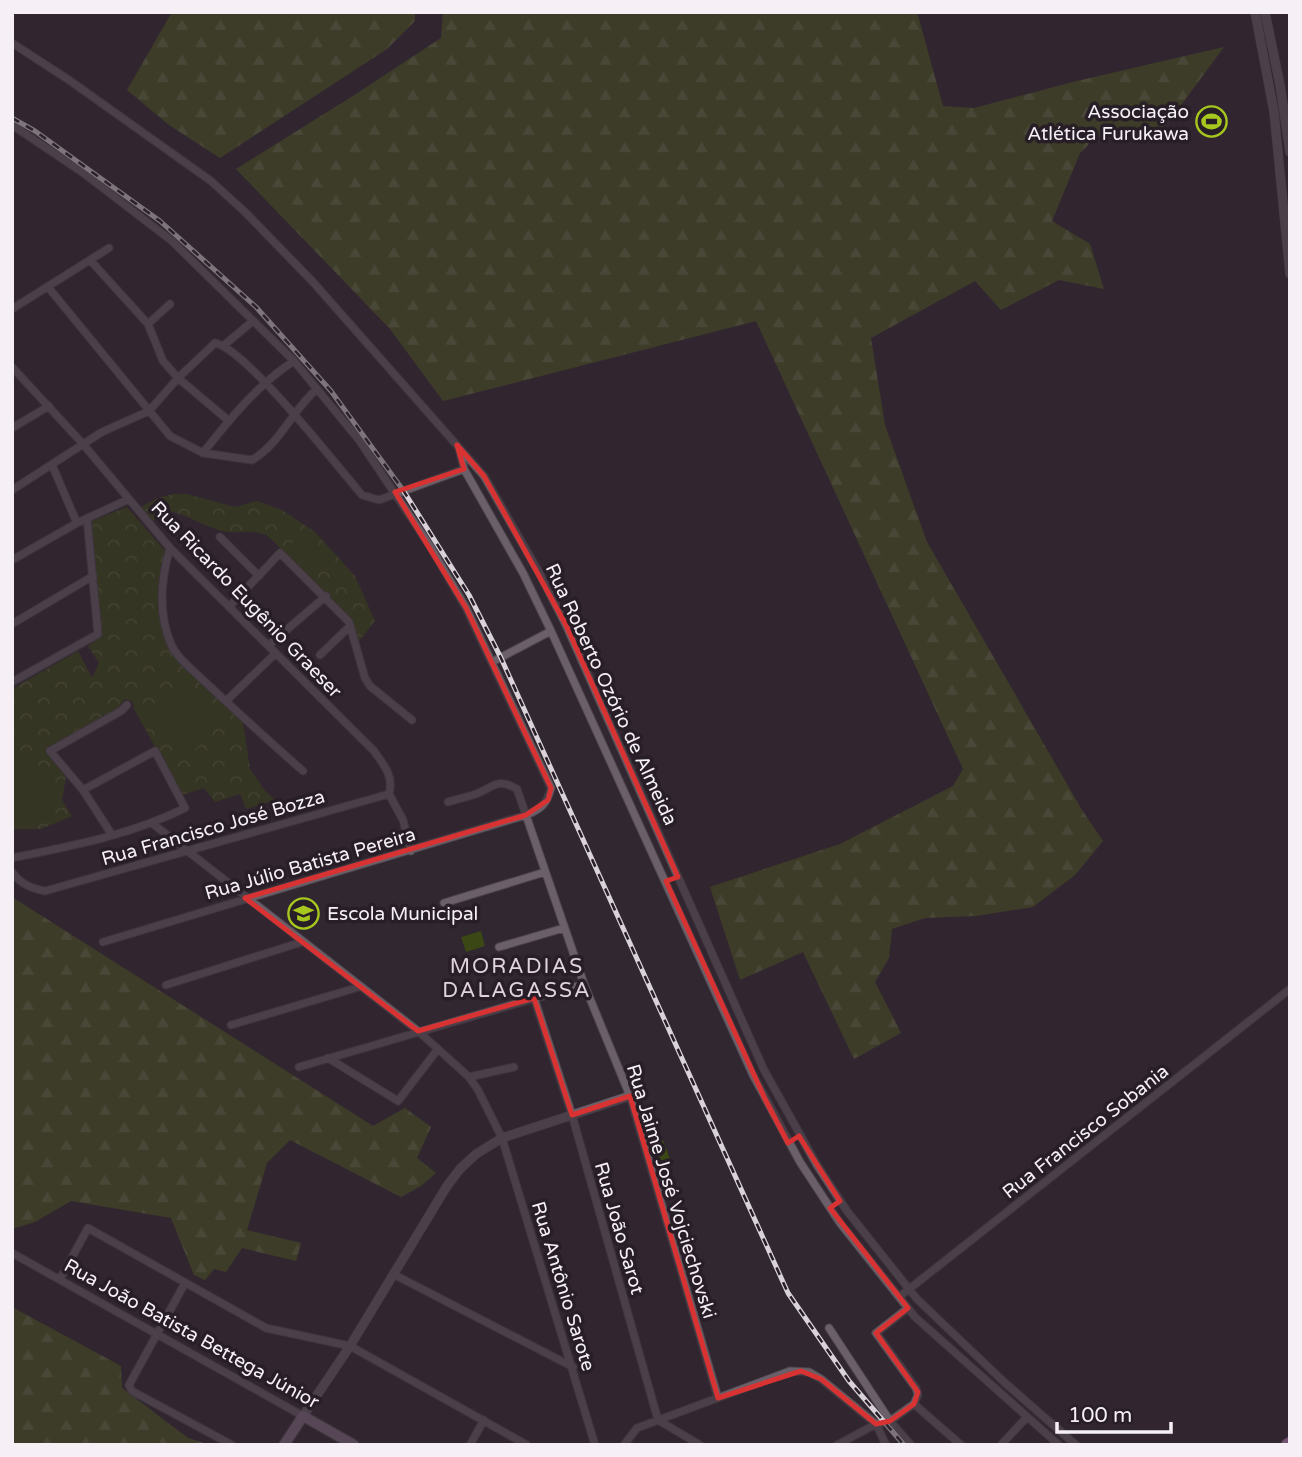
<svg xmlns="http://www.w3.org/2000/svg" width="1302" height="1457" font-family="'Varela Round',sans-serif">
<defs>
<pattern id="forest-firs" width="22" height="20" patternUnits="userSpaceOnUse" patternTransform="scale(1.75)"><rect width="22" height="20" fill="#4b581f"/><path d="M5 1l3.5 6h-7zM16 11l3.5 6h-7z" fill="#667040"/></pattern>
<pattern id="park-crowns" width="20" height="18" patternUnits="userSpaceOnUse" patternTransform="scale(1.75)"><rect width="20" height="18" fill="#3b4714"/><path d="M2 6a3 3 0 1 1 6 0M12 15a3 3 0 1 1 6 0" fill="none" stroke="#586237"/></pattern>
</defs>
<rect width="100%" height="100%" fill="#312730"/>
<path fill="url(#forest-firs)" d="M172,12h243v9l-28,28 -167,109 -51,-33 -42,-35z
M443,12h474l26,94 31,2 103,-27 147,-34 -71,96 -57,-6 -16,16 -28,68 38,23 14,45 -45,-9 -58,30 -26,-29 -104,57 14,87 42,117 155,268 21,31 -28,34 -42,32 -57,9 -51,2 -33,11 -3,29 -14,24 26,51 -47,26 -51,-107 -63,28 -30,-93 130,-43 113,-58 10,-17 -207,-448 -313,80 -53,-72 -154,-160 120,-75 85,-56z
M12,897l361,229 32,-18 26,19 -14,31 19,15 -15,13 -20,11 -111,-57 -23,23 -20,67 54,13 -5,18 -54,-13 -16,24 -12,-3 -9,11 -11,-5 -23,-57 -100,-17 -36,21 -23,7z
M12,1307l109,59 1,22 66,50 22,7h-198z"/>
<path fill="url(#park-crowns)" d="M173,494h14l48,13 22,-6 25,9 33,22 40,44 20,45 -16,20 -9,-24 -81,-80c-13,-8 -24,-4 -38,-5 -21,-1 -39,-16 -59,-20l-19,9 -12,-14 17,-9z
M127,507l38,44 -6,32 3,41 4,17 5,12 72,69 7,47 15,22 10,9 -29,9 -6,-15 -25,8 -11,-14 -22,7 -48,-86 -1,-7 -7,-3 -4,3 -2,7 -75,41 21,27 -4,23 10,16 -31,13h-29v-140l66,-38 14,27 7,-15 -11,-17 13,-9 -9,-116z"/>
<path fill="#3b4714" d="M303,531l29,27 -15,17 -30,-26z
M184,685l38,34 -27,31 -39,-34z
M34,754l22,52 -40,17 -4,-10v-50z
M481,931l4,15 -19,6 -5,-15z
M663,1140l7,19 -12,4 -7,-19z"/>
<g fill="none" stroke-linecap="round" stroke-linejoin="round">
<defs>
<path id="minor" d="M12,43l57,37 142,101 34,31 68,70 171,194 56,98 26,51 198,445 53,95 30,46 70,88 87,83 72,63
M12,125l70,47 90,69 122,120 65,79 71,106 36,62 85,180c-4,16 -10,21 -25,27l-423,127
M90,260l58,64 15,37 15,17 51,43
M48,287l122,149 33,17 49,7c28,-16 41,-51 65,-71
M12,309l97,-61
M148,324l22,-20
M223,346l30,-25
M12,367l71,77 87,104 204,203c10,14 20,25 15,43
M12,428l37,-22
M459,449l5,20 59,104 28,58 202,444 47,87 40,61 75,94 144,128
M203,453c26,-33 55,-69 91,-92
M52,465l25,58
M12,490l90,-58 47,-21 29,-33 37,-35c31,6 122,123 147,152l17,5 85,-31
M220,537l39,39
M170,548c-9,31 -12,66 1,96 6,14 21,25 32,36 33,31 66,61 100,91
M12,560l65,-37 52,-24
M229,607l51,-54 69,69 16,56 5,8 42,34
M12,624l81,-48
M269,645l57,-49
M320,655l30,-29
M492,662l59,-31
M12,682l86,-48 -11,-116
M226,701l50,-48
M389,794l14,26 8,31
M448,802c9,-3 19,-5 28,-8 18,-7 21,-17 41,-5l67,195 46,112 88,302
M153,824l265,207 51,46 9,13 24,48 93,307
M112,835l-29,-45 -33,-39 71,-40 6,-6
M12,858c59,-12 119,-23 173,-50l-30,-57 -72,39
M12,872c9,12 18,16 33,19l344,-97
M444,903l101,-31
M499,947l65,-19
M166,985l136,-43
M534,998l38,117 86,305 42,25
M231,1025l128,-38
M328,1058l70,43 40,-52
M299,1067l285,-83
M469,1077l45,-10
M12,1253l291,163
M393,1274l180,93
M60,1279l28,-51 178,100 84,18 177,99
M185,1283l-56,102 3,6 100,54
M899,1297l391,-308
M829,1328l61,93 21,24
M914,1404l47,41
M470,1445l14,-25
M624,1445l13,-17 153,-57 19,1 12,7 55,45 10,21
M837,1445l39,-21 14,-3 24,-17 4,-9 -2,-7 -40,-55 32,-25
M1001,1445l26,-28"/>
<path id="tertiary" d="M1255,12l19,100 16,162
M1265,12l15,73 10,67
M303,1416l47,-70 97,-160 13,-17 16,-15 26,-16 128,-42"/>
<path id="secondary" d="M284,1445l19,-29 51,29"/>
<path id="motorway" d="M1287,1445l3,-2"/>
</defs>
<use href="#minor" stroke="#4e464d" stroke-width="9"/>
<use href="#tertiary" stroke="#4e464d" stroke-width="10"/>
<use href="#secondary" stroke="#4e464d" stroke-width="12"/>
<use href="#motorway" stroke="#4e464d" stroke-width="14"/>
<use href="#minor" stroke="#6b606a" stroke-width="7"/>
<use href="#tertiary" stroke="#6b606a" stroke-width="9"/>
<use href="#secondary" stroke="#866d85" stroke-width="10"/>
<use href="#motorway" stroke="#c68ac3" stroke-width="12"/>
<defs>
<path id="rail" d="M12,118l23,13 125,90 96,86 75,84 72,99 66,105 32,63 287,635 61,88 55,64"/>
</defs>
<use href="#rail" stroke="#d9d2d9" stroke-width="5"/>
<use href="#rail" stroke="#271e27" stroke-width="2.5" stroke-dasharray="8" stroke-linecap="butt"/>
</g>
<path d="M0 0H1302V1457H0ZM457,445l27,31 82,149 112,252 -12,4 99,218 23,44 11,-7 41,65 -10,7 78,100 -32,25 42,59 -4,12 -24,17 -14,3 -55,-45 -20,-8 -83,27 -88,-302 -58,19 -38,-117 -116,33 -173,-133 281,-83 22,-15 3,-12 -85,-180 -71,-116 69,-23z" fill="#312730" fill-opacity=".55" fill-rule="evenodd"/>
<path fill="none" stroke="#d83232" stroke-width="5" stroke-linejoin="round" d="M457,445l27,31 82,149 112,252 -12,4 99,218 23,44 11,-7 41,65 -10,7 78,100 -32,25 42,59 -4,12 -24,17 -14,3 -55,-45 -20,-8 -83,27 -88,-302 -58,19 -38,-117 -116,33 -173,-133 281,-83 22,-15 3,-12 -85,-180 -71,-116 69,-23z"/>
<defs>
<symbol id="stadium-ring" viewBox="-11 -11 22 22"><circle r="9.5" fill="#271e27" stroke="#a7c71e" stroke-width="1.5"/><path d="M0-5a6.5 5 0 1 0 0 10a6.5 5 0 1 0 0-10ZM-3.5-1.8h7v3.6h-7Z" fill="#a7c71e"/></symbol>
<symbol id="school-ring" viewBox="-11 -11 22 22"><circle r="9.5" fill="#271e27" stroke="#a7c71e" stroke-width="1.5"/><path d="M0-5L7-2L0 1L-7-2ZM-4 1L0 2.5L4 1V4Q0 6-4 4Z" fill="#a7c71e"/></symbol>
</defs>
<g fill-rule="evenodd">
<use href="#stadium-ring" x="1194" y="104" width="35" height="35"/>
<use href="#school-ring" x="286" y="896" width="35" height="35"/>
</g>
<g text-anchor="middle" stroke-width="7" stroke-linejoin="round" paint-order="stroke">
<g font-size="19" fill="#f6f0f6" stroke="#271e27" text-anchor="end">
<text x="1189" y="118">Associação<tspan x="1189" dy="22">Atlética Furukawa</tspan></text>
<text x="327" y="920" text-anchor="start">Escola Municipal</text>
</g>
<g font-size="19" fill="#f6f0f6" stroke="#271e27">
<text transform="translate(247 599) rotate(46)" y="7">Rua Ricardo Eugênio Graeser</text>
<text transform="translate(612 694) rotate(65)" y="7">Rua Roberto Ozório de Almeida</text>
<text transform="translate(213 827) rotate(-16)" y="7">Rua Francisco José Bozza</text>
<text transform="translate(310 863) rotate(-16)" y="7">Rua Júlio Batista Pereira</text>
<text transform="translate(1085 1131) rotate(-38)" y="7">Rua Francisco Sobania</text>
<text transform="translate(672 1191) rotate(73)" y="7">Rua Jaime José Vojciechovski</text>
<text transform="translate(620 1228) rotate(74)" y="7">Rua João Sarot</text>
<text transform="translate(564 1286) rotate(73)" y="7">Rua Antônio Sarote</text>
<text transform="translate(192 1333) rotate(29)" y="7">Rua João Batista Bettega Júnior</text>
</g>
<g font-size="21" letter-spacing="2" fill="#e1d4e0" stroke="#271e27">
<text x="517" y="973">MORADIAS<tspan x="517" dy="24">DALAGASSA</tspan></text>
</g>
</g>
<rect width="1302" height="1457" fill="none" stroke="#f6f0f6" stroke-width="28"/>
<path d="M1057 1422v10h114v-10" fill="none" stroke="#f6f0f6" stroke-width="3.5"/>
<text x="1068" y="1422" font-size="21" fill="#f6f0f6" stroke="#271e27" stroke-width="5" paint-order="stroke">100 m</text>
</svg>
